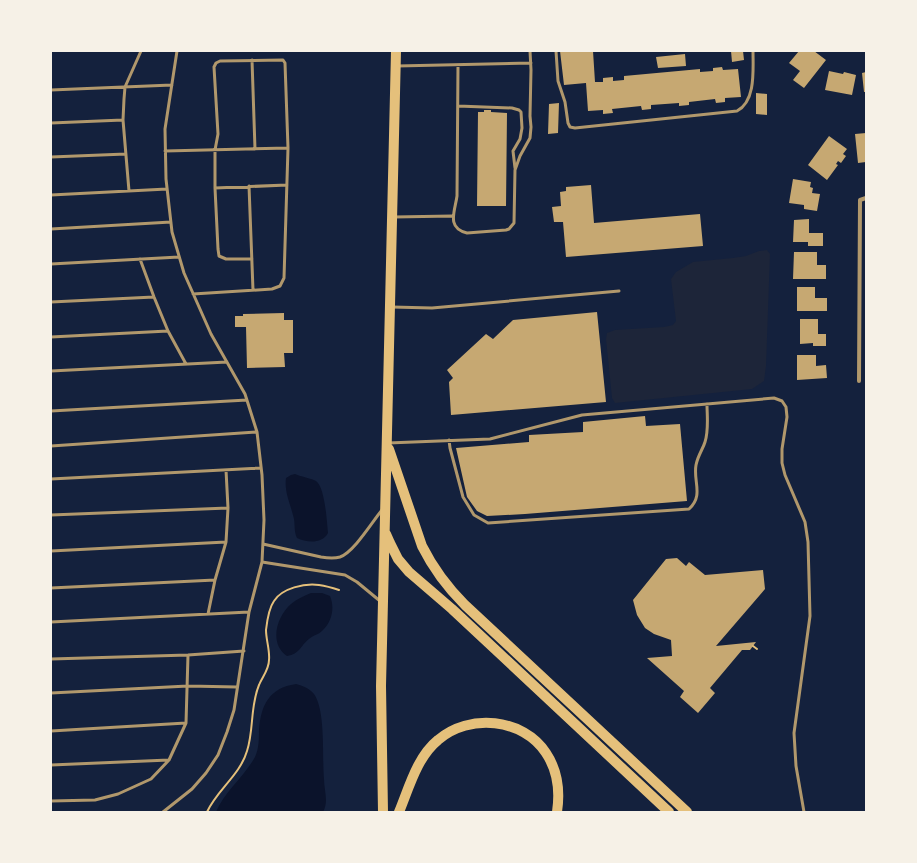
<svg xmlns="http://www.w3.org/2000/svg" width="917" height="863" font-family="Mulish,sans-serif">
<rect width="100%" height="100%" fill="#14213d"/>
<path fill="#1d2539" d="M767,250l3,4 -4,112 -2,15 -12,8 -137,14 -3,-5 -6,-59 1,-6 8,-3 49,-3 9,-2 3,-4 -5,-42 5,-7 17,-10 40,-4 13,-2 13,-5z"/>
<path fill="#0b132b" d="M295,474c4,2 18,5 21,7 9,6 11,42 12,52 -6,11 -21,10 -31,5 -3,-6 -2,-13 -3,-19 -3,-14 -10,-26 -8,-41l5,-3z
M311,593h11l8,3c5,12 2,26 -8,35 -4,4 -9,4 -13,8 -9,7 -9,15 -22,17 -18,-12 -11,-39 4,-52 6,-5 13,-8 20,-11z
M296,684c7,2 13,4 18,10 12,17 8,64 10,85 0,11 5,23 -1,33h-107c9,-21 28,-35 39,-55 4,-8 4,-19 4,-27 2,-25 10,-42 37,-46z"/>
<path fill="#c6a872" d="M560,51h33l2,31h8v-4l10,-1v4l11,-1v-4l76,-7v3l13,-1v-3l9,-1 1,3 15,-1 3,28 -16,1v4l-9,1 -1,-4 -26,3v3l-10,1v-3l-28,2v4l-9,1 -1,-4 -29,3 1,4 -10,1v-4l-15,1 -2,-28 -22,2z
M731,51h12l1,9 -12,2z
M799,51h15l12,9 -22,28 -11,-8 7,-9 -11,-8z
M685,54l1,12 -28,2 -2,-11z
M829,71l14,3 1,-2 12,3 -4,20 -27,-5z
M866,72v20h-2l-2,-19z
M756,93l11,1v21l-11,-1z
M559,103l-1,30 -10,1 1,-30z
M484,110h7v2l16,1 -1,93h-29l1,-94h6z
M866,133v29l-8,1 -3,-29z
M829,136l18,13 -4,5 3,2 -5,7 -3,-2 -2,3 2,1 -11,15 -19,-15z
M793,179l18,3 -1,5 3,1 -1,5 8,1 -3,17 -13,-2v-4l-15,-2z
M591,185l3,38 106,-9 3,32 -137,11 -3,-35h-9l-2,-15 9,-1 -1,-14 6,-1v-4z
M809,219v14h14v13h-15v-4h-15l1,-22z
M794,252h23v13h9v14h-33z
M797,287h18v11h12v13h-30z
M597,312l9,90 -155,13 -2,-33 4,-4 -6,-8 39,-36 7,5 20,-19z
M284,313v7h9v33h-9l1,14 -38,1 -1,-41h-11v-11h8v-2z
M800,319h18v15h8v12h-13v-3l-13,1z
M797,355h19v11l10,-1 1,13 -30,2z
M645,416l1,10 34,-2 7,77 -162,13 -38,2 -10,-5 -10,-14 -11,-49 73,-6v-7l54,-3v-10z
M677,558l9,8 3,-4 16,13 58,-5 2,19 -49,57 40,-4 -6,8h-8l-32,38 5,5 -17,20 -18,-16 4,-6 -37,-33 25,-2 -1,-16 -17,-6 -9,-6 -8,-13 -4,-15 33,-41z"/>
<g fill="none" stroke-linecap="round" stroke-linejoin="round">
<path stroke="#e5c07b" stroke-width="2" d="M753,646l4,3
M207,812c10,-22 33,-37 40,-61 7,-21 3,-45 12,-66 3,-8 10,-15 10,-25 1,-10 -3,-20 -3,-30 1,-9 3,-22 8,-29 8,-13 31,-18 45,-16 7,1 14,3 20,5"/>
<path stroke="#b1986c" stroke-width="3" d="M556,51l2,30 7,21 3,21 2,4 5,1 162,-17c19,-10 16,-41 16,-60
M252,60l3,89
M458,65l-1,131c-2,15 -11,32 10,37l39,-3 3,-1 5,-6 1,-53 5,-14 10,-18 1,-11 -1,-11 1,-46 -1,-19
M397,66l134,-3
M51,90l121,-5
M458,106l54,2 7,2 2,2 1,16 -2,11 -7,12 2,17
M51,123l72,-3
M165,151l123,-3 -4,130 -4,8 -8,3 -79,5
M51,157l75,-3
M249,186l4,104
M215,188l72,-3
M129,191l-6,-71 1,-21 1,-12 16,-36
M51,195l116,-6
M394,217l58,-1
M51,229l120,-7
M140,259l14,38 14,34 18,33
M252,259h-26l-7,-3 -1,-7 -3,-61v-38l3,-16 -4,-67 2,-4 4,-2 63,-1 2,3 3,85
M51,264l128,-7
M51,302l103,-5
M392,307l40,1 187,-17
M51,337l117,-6
M51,371l176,-9
M51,411l196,-11
M449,440l1,8 13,49 11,18 14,8 201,-14c15,-14 4,-27 7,-44 2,-10 7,-16 9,-23 4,-12 2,-26 2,-38
M388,443l102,-4 92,-24 192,-17 8,3 4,6 1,10 -5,32v14l3,12 20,47 3,20 2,74 -16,117 2,33 8,46
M51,446l206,-14
M51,479l210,-11
M51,515l177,-7
M263,544l58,13c6,1 12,2 19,0 14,-5 32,-35 42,-47
M51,551l175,-9
M262,562l83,13 12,7 23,19
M51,588l164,-8
M208,614l7,-34 11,-38 2,-34 -2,-38
M51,622l198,-10
M51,659l137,-4 56,-4
M51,693l137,-7 49,1
M51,731l135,-8
M51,765l118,-5
M51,801l44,-1 23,-6 33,-15 18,-19 17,-37 2,-68
M163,812l29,-23 14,-16 12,-18 9,-23 7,-22 15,-98 13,-50 2,-42 -2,-45 -5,-43 -12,-38 -34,-60 -27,-61 -12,-41 -6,-53 -1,-50 12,-78"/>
<path stroke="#b1986c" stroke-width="4" d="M859,381l1,-181 6,-2"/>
<path stroke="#e5c07b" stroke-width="10" d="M389,449l33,97c11,22 25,41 43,59l222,207
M386,534l4,9 8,16 11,13 43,37 217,203
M383,812l-2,-126 15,-635
M399,812c10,-24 18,-55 39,-72 31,-27 85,-22 108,13 12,18 14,39 11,59"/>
</g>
<rect width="917" height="863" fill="none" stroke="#f6f1e7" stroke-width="104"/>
</svg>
